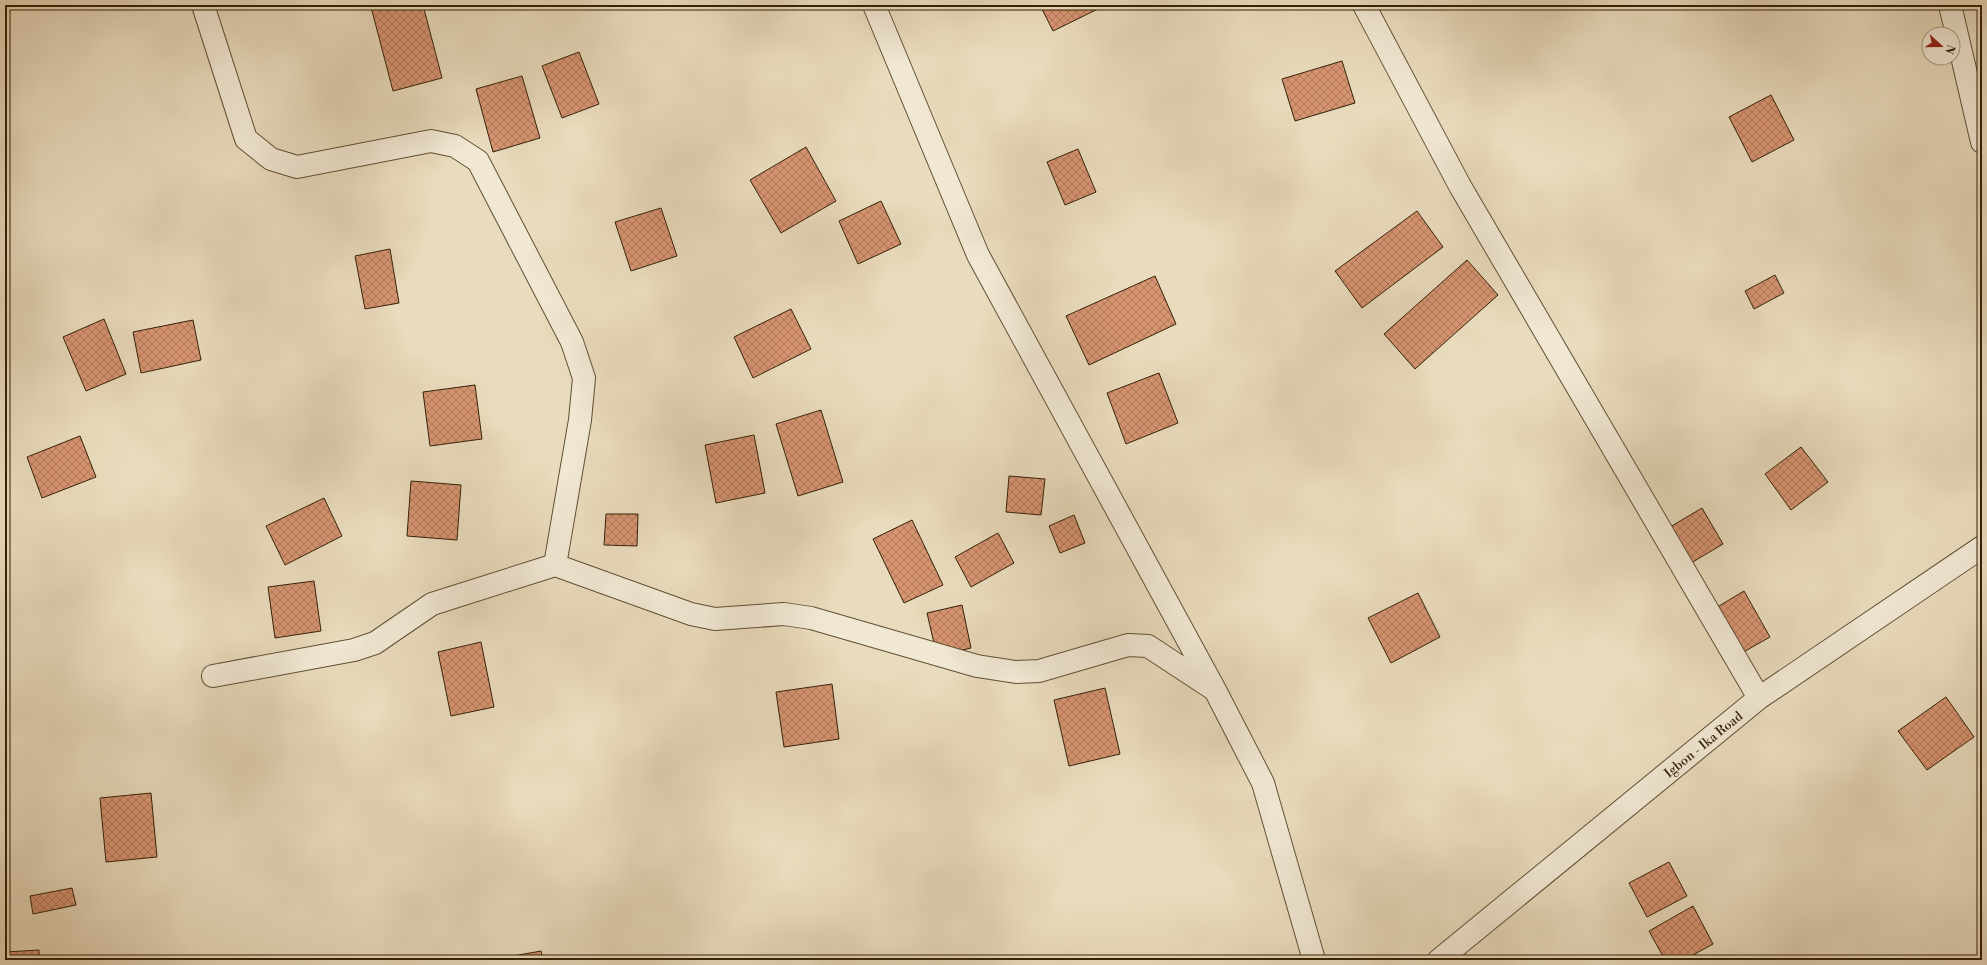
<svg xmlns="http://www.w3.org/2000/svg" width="1987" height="965" font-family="'Libre Bodoni',serif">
<defs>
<pattern id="building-cross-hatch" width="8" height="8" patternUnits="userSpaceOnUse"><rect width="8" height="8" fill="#d79471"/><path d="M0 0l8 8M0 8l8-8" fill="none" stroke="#af785b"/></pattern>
</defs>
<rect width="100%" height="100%" fill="#e9dbbd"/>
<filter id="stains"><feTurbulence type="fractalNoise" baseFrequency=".005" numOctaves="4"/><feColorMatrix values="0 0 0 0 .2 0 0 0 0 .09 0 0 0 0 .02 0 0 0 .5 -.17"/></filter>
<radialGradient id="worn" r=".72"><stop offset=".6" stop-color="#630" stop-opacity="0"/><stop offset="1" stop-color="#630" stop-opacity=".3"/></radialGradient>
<path fill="url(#building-cross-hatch)" stroke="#322107" d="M378,5h45l19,73 -49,13 -22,-84z
M1040,5h66l-53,26z
M579,52l20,52 -37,14 -20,-52z
M1342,61l13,42 -60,18 -13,-42z
M522,76l18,62 -47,14 -17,-63z
M1771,95l23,45 -42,22 -23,-45z
M806,147l30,54 -55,32 -31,-53z
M1078,149l18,43 -31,13 -18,-43z
M881,201l20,43 -43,20 -19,-43z
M661,208l16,48 -46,15 -16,-49z
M1417,211l26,36 -81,61 -27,-37z
M390,249l9,54 -34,6 -10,-53z
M1467,260l31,35 -83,74 -31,-35z
M1775,275l9,18 -30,16 -9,-18z
M1155,276l21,48 -87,41 -23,-49z
M791,309l20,40 -58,29 -19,-41z
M104,319l22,55 -40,17 -23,-54z
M193,320l8,40 -60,13 -8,-41z
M1159,373l19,50 -52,21 -19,-51z
M475,385l7,54 -52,7 -7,-54z
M821,410l22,72 -45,14 -22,-72z
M754,435l11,58 -49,10 -11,-58z
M80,436l16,41 -54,21 -15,-41z
M1801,447l27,35 -37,28 -26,-36z
M1009,476l36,3 -4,36 -35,-3z
M411,481l50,4 -4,55 -50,-4z
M324,498l18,38 -57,29 -19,-39z
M1702,508l21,36 -37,22 -21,-36z
M606,514h32l-1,32 -33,-1z
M1074,515l11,28 -25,10 -11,-27z
M912,520l31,65 -39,18 -31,-64z
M998,533l16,30 -43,24 -16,-30z
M314,581l7,50 -46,7 -7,-51z
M1744,591l26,46 -30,17 -26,-45z
M1418,593l22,44 -49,26 -23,-45z
M962,605l9,43 -34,8 -10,-43z
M481,642l13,65 -43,9 -13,-64z
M832,684l7,55 -55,8 -8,-55z
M1105,688l15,66 -51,12 -15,-66z
M1946,697l28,40 -47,33 -29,-39z
M151,793l6,64 -51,5 -6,-64z
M1669,862l18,34 -40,21 -18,-34z
M72,888l4,17 -43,9 -3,-18z
M1693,906l20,38 -29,16h-19l-16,-29z
M39,950v10h-34v-8z
M541,951l2,9h-52z"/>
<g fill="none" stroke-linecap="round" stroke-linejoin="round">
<defs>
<path id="minor" d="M203,5l43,134 25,20 26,8 134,-26 24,5 23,15 94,181 12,36 -4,42 -25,145
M874,5l104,250 237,435 48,93 51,177
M1364,5l96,181 299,512
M1950,5l32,137
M213,676l141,-26 21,-7 57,-39 123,-39 136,49 24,5 69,-5 27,4 166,48 39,6 23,-1 89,-26 20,1 67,44
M1439,960l320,-262 223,-151"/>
</defs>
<use href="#minor" stroke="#605034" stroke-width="24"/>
<use href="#minor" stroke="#f1e8d4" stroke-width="22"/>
</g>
<g text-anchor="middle" stroke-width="3" stroke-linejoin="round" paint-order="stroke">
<g font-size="13" fill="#322107" stroke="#f1e8d4">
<text transform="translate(1703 744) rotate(-39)" y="5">Igbon - Ika Road</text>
</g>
</g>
<rect width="1987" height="965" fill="none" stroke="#e9dbbd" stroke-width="20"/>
<rect x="6" y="6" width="1975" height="953" fill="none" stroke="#322107" stroke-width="2"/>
<rect x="10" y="10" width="1967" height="945" fill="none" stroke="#322107"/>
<g transform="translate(1941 46) rotate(111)"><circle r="19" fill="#f1e8d4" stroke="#a59882"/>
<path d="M0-3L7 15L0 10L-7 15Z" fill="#8f2418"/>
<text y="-6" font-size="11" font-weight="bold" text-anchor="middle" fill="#322107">N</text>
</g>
<rect width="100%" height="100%" filter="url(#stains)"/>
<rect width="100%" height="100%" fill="url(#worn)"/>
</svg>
